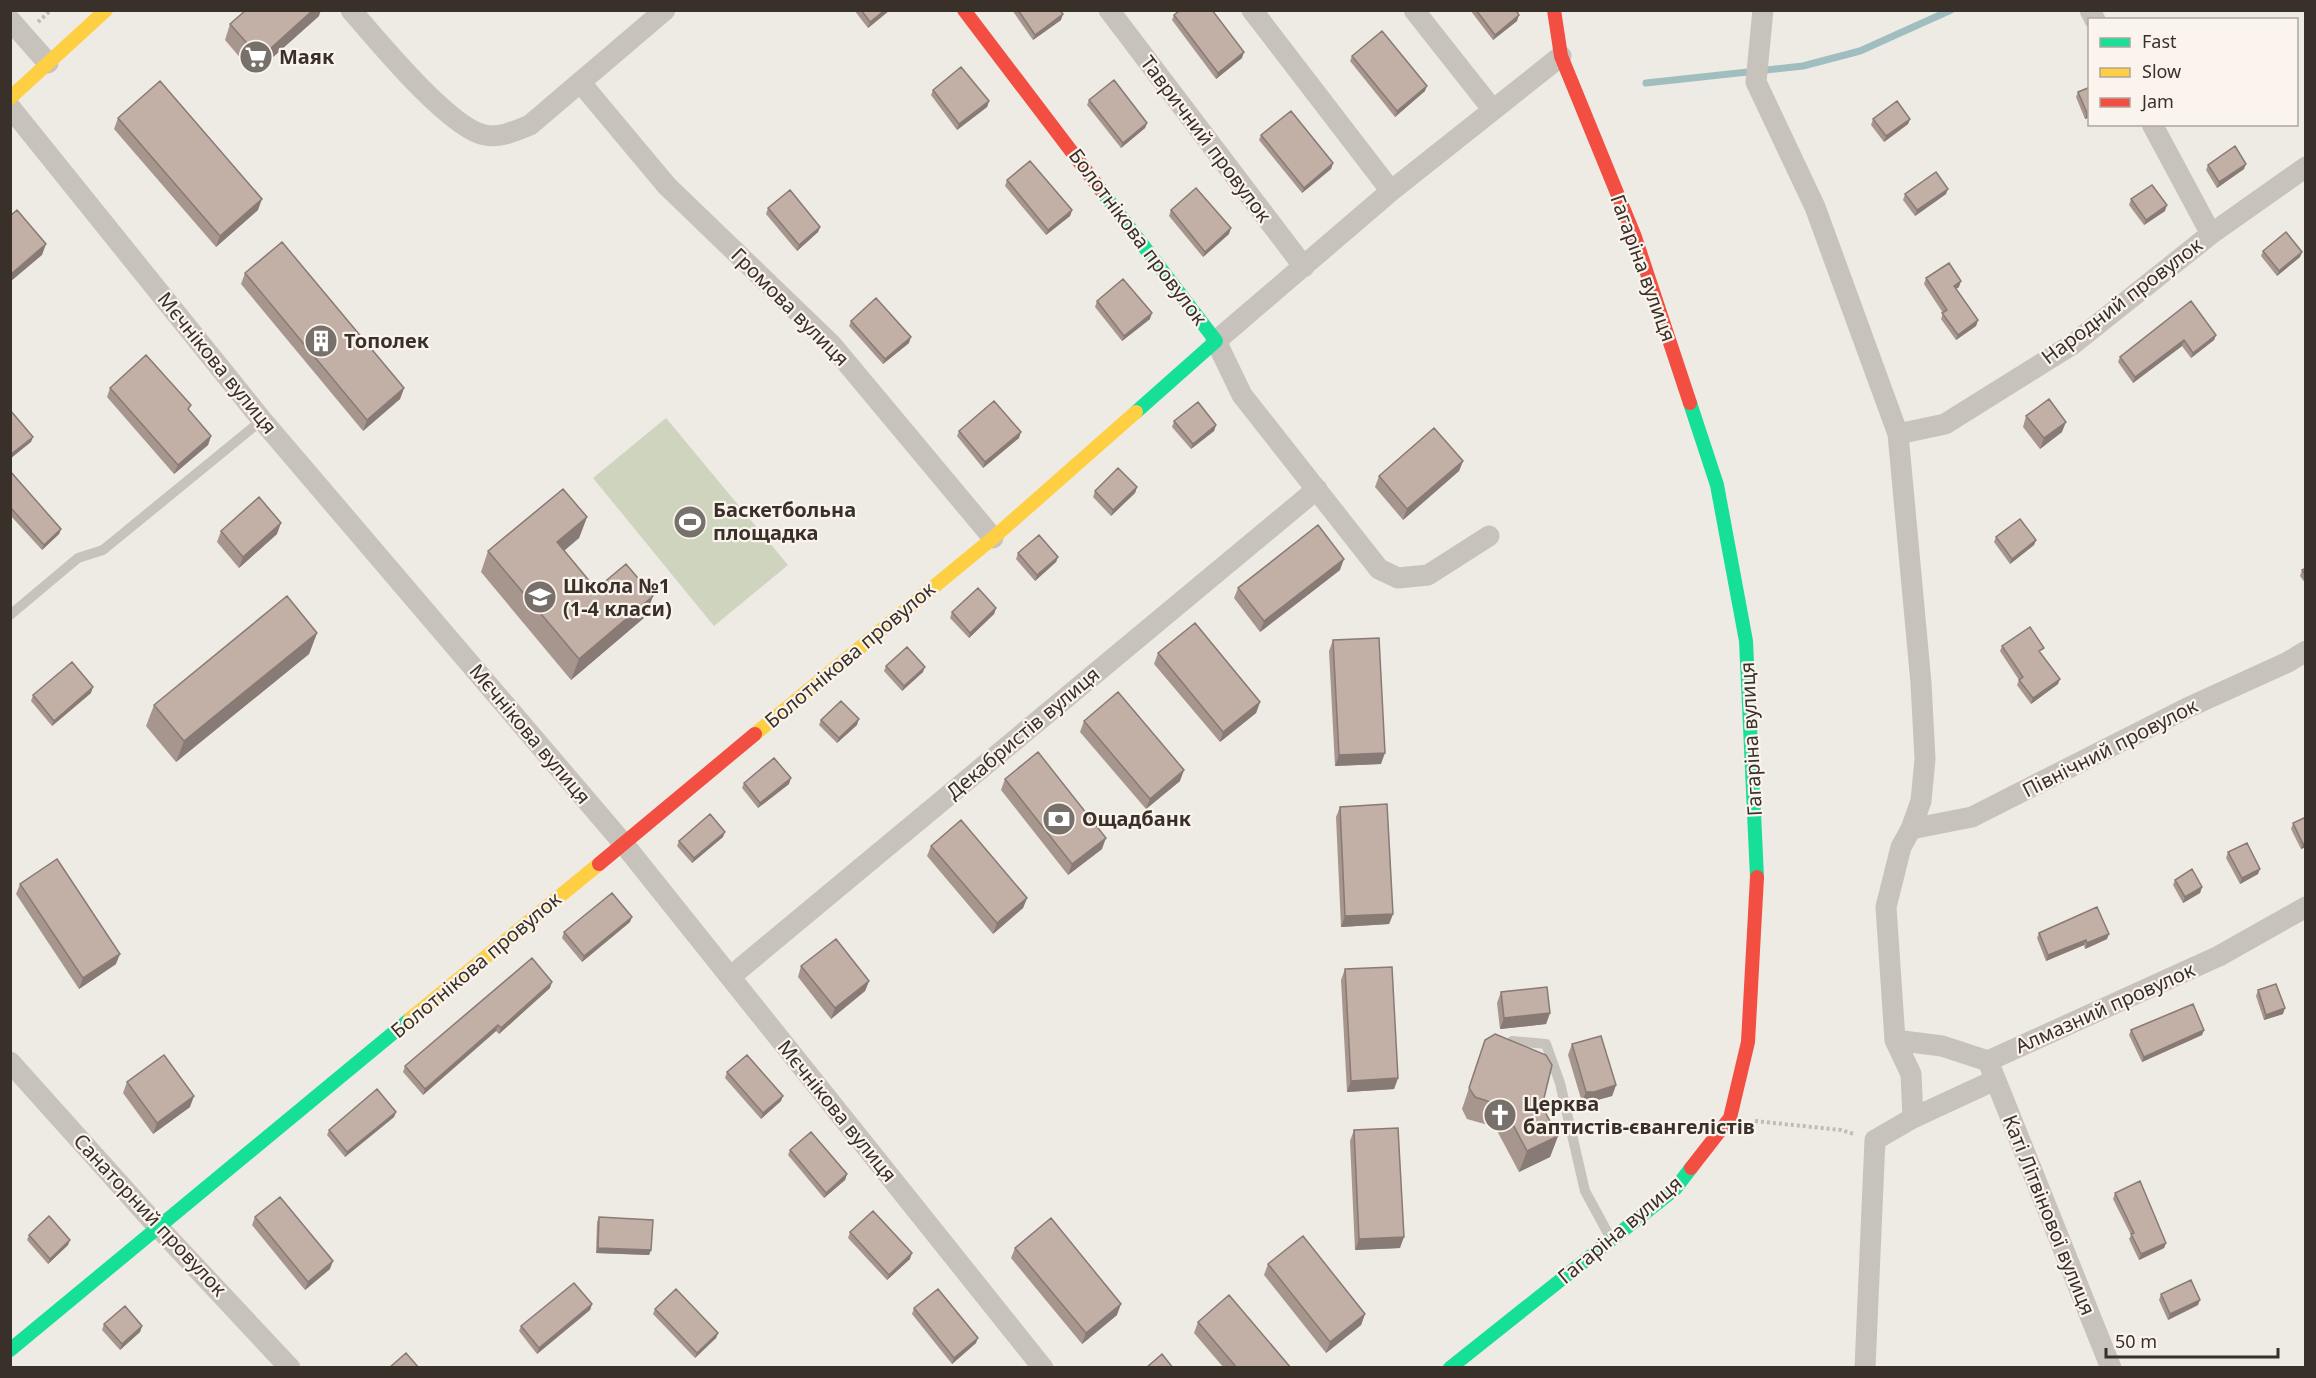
<svg xmlns="http://www.w3.org/2000/svg" width="2316" height="1378" font-family="'Noto Sans',sans-serif">
<rect width="100%" height="100%" fill="#eeeae4"/>
<path fill="#ced4be" d="M666,418l122,147 -74,61 -121,-148z"/>
<g fill="none" stroke-linecap="round" stroke-linejoin="round">
<path stroke="#a0bec0" stroke-width="7" d="M1646,83l157,-17 57,-15 91,-41"/>
<path stroke="#c1bbb4" stroke-width="4" stroke-dasharray="3 3" stroke-linecap="butt" d="M38,22l13,-12
M1755,1121l86,9 13,4"/>
<path stroke="#c8c2bc" stroke-width="10" d="M10,615l68,-57 25,-8 159,-130
M1512,1041l34,3 14,39 25,108 25,46"/>
<path stroke="#c8c2bc" stroke-width="21" d="M351,10c26,30 99,119 134,125 16,3 30,-4 45,-10l135,-115
M1109,10l195,257
M1252,10l139,181
M1414,10l79,100
M1763,10l-7,72 59,125 83,227 23,249 4,76 -4,42 -10,28 -10,18 -15,60 9,133 16,34 2,44 -38,22 -10,228
M2090,10l5,10
M10,20l38,43
M580,82l87,104 164,158 162,194
M10,107l252,313 361,423 420,525
M2152,124l59,110
M1898,434l47,-10 128,-80 138,-110 95,-67
M1489,536l-61,39 -30,3 -19,-9 -137,-174 -26,-54 175,-150 170,-135
M1911,829l61,-12 215,-109 101,-46 18,-11
M730,977l587,-488
M1895,1040l47,6 46,15 231,-105 87,-49
M1988,1061l123,307
M10,1062l149,166 131,140
M1913,1118l82,-38"/>
<path stroke="#16e098" stroke-width="14" d="M1100,189l116,152 -80,71
M1690,403l27,82 29,156 11,236
M10,1350l400,-331
M1450,1368l225,-179 16,-21"/>
<path stroke="#ffcf43" stroke-width="14" d="M10,98l96,-88
M755,734l238,-196 143,-126
M410,1019l189,-155"/>
<path stroke="#f24e42" stroke-width="14" d="M964,10l136,179
M1554,10l7,46 74,181 55,166
M599,864l156,-130
M1691,1168l39,-50 18,-76 9,-165"/>
</g>
<path fill="#a7968e" d="M854,10h36l-22,18z
M1012,10h48l1,10 -28,20z
M1470,10h46l1,11 -24,19z
M1174,15l68,43 -26,21 -44,-59z
M319,16l-65,58 -29,-34 5,-16z
M1352,56l73,35 -30,26 -45,-56z
M2090,87v30l-5,2 -9,-22 2,-5z
M933,90l56,11 -2,6 -30,23 -26,-35z
M1089,100l58,23 -2,5 -24,20 -34,-43z
M118,118l140,92 -42,37 -102,-118z
M1873,119h37l-2,5 -24,18 -13,-17z
M1261,135l72,28 -2,6 -29,24 -43,-53z
M2208,165l36,4 -27,19 -11,-18z
M1007,180l65,30 -2,6 -24,19 -41,-49z
M1905,194h41l-31,22 -12,-16z
M2131,199l34,12 -21,14 -15,-20z
M768,208l52,19 -2,5 -21,19 -31,-37z
M1171,210l58,24 -26,23 -34,-41z
M2263,251l39,1 -2,5 -23,19 -16,-20z
M245,273l159,115 -4,11 -37,32 -122,-147z
M1926,278l33,9 -3,2 22,31 -2,6 -20,14 -15,-21 2,-6 -19,-29z
M1097,301l53,18 -28,22 -27,-34z
M2191,301l25,34 -2,5 -23,18 -9,-12 -49,37 -15,-21 2,-5z
M851,321l58,22 -26,21 -34,-38z
M110,388l101,48 -3,9 -34,29 -67,-77z
M2026,416l36,16 -22,17 -17,-22z
M1174,421l42,4 -2,6 -23,18 -19,-22z
M959,431l60,7 -36,30 -26,-32z
M1463,461l-4,10 -56,49 -28,-33 4,-11z
M10,471l51,58 -2,5 -17,16 -32,-35z
M1137,487l-2,6 -24,23 -18,-19 2,-6z
M587,517l-8,21 -15,13 32,38 57,7 -8,21 -74,63 -90,-108 7,-21z
M221,531l56,3 -38,34 -22,-26z
M1996,537l40,3 -2,5 -24,19 -16,-22z
M1018,553l40,4 -2,5 -21,19 -19,-22z
M2306,568v16l-6,-8 2,-6z
M1340,570l-80,62 -26,-34 4,-10z
M996,608l-2,6 -25,24 -19,-20 2,-6z
M317,633l-8,21 -133,108 -30,-36 8,-21z
M1333,640l48,124 -46,2 -6,-115z
M2002,646l40,8h-1l17,30 -27,20 -14,-19 2,-5 -19,-29z
M1158,653l102,49 -4,11 -36,29 -66,-78z
M886,666l37,6 -21,19 -18,-20z
M91,693l-39,33 -21,-25 2,-6z
M821,720l36,5 -20,18 -18,-18z
M1084,721l96,60 -34,28 -66,-77z
M1005,779l97,70 -34,26 -67,-85z
M744,783l45,1 -31,24 -16,-20z
M1340,807l53,107 -4,10 -48,3 -5,-110z
M2293,823l13,24 -5,2 -10,-20z
M723,837l-31,26 -15,-17 2,-5z
M931,846l96,52 -4,10 -30,26 -66,-78z
M2228,852l30,22 -18,10 -14,-26z
M2175,880l27,7 -2,6 -17,10 -10,-18z
M20,884l96,80 -37,25 -63,-95z
M630,922l-48,40 -20,-24 2,-6z
M2039,933l68,6 -22,10 -1,-4 -38,16 -9,-23z
M801,966l68,15 -4,10 -34,28 -33,-42z
M1345,969l53,109 -4,11 -47,3 -6,-112z
M550,988l-51,46 -3,-3 -73,64 -20,-23 2,-6z
M2258,990l25,24 -19,6 -8,-24z
M1501,992l49,21 -4,11 -46,5 -3,-26z
M2131,1030h73l-2,5 -60,27 -13,-27z
M1485,1040l59,58 2,16 12,22 -8,21 -31,15 -24,-45 -28,-8 -5,-10z
M1572,1044l44,41 -4,11 -22,6h-8l-14,-47z
M727,1072l54,29 -20,18 -36,-41z
M127,1082l63,25 -37,27 -30,-41z
M396,1112l-2,5 -49,40 -18,-22 2,-5z
M1354,1130l46,118 -45,2 -5,-109z
M790,1150l57,24 -2,6 -21,18 -36,-43z
M2115,1193l51,50 -2,5 -25,12 -10,-21 2,-4 -18,-36z
M255,1217l75,52 -25,21 -53,-65z
M599,1217l52,33 -2,5 -53,-2 1,-31z
M850,1232l60,27 -23,21 -39,-42z
M29,1235l39,10 -20,19 -21,-24z
M1015,1248l102,67 -35,29 -71,-86z
M1268,1264l97,50 -4,11 -35,28 -62,-78z
M2161,1294l37,11 -30,15 -9,-20z
M592,1304l-2,6 -53,44 -18,-23 2,-5z
M914,1308l62,35 -24,21 -40,-50z
M655,1309l63,24 -2,5 -21,20 -42,-44z
M1198,1322l93,46h-67l-30,-35z
M104,1324l38,2 -2,6 -20,18 -18,-20z"/>
<path fill="#887a74" d="M313,10h8l-2,6 -65,58 6,-16z
M885,10h5l-22,18 2,-6z
M1063,14l-2,6 -28,20 2,-5z
M1519,15l-2,6 -24,19 2,-5z
M1244,52l-2,6 -26,21 2,-6z
M1427,86l-2,5 -30,26 2,-6z
M989,101l-2,6 -30,23 2,-6z
M2090,112v5l-5,2 2,-6z
M1910,119l-2,5 -24,18 2,-6z
M1147,123l-2,5 -24,20 2,-5z
M1333,163l-2,6 -29,24 2,-5z
M2246,164l-2,5 -27,19 2,-6z
M1948,189l-2,5 -31,22 2,-6z
M262,199l-4,11 -42,37 4,-11z
M2167,205l-2,6 -21,14 2,-5z
M1072,210l-2,6 -24,19 2,-5z
M820,227l-2,5 -21,19 2,-6z
M1231,228l-2,6 -26,23 2,-5z
M46,244l-4,11 -32,27v-7z
M2302,252l-2,5 -23,19 2,-5z
M1961,281l-2,6 -7,4 2,-5z
M1152,313l-2,6 -28,22 2,-5z
M1978,320l-2,6 -20,14 2,-5z
M2216,335l-2,5 -23,18 2,-5z
M911,337l-2,6 -26,21 2,-5z
M2184,340l-2,6 -49,37 2,-6z
M404,388l-4,11 -37,32 4,-11z
M2066,422l-4,10 -22,17 4,-11z
M1216,425l-2,6 -23,18 2,-5z
M1021,432l-2,6 -36,30 2,-6z
M211,436l-3,9 -34,29 4,-9z
M33,437l-2,5 -21,17v-4z
M1463,461l-4,10 -56,49 4,-11z
M1137,487l-2,6 -24,23 2,-6z
M587,517l-8,21 -30,25 8,-21z
M281,523l-4,11 -38,34 4,-11z
M61,529l-2,5 -17,16 2,-5z
M2036,540l-2,5 -24,19 2,-5z
M1058,557l-2,5 -21,19 2,-6z
M1344,559l-4,11 -80,62 4,-11z
M653,596l-8,21 -74,63 8,-21z
M996,608l-2,6 -25,24 1,-5z
M317,633l-8,21 -133,108 8,-21z
M925,667l-2,5 -21,19 2,-5z
M2060,679l-2,5 -27,20 2,-6z
M93,687l-2,6 -39,33 2,-5z
M1260,702l-4,11 -36,29 3,-10z
M859,719l-2,6 -20,18 2,-5z
M1385,753l-4,11 -46,2 4,-11z
M1184,770l-4,11 -34,28 4,-10z
M791,778l-2,6 -31,24 2,-5z
M725,832l-2,5 -31,26 2,-5z
M1106,838l-4,11 -34,26 4,-11z
M2306,843v4l-5,2 2,-5z
M2260,869l-2,5 -18,10 2,-6z
M2202,887l-2,6 -17,10 2,-6z
M1027,898l-4,10 -30,26 4,-11z
M1393,914l-4,10 -48,3 4,-11z
M632,917l-2,5 -48,40 2,-6z
M2109,934l-2,5 -22,10 2,-6z
M2086,940l-2,5 -38,16 2,-6z
M120,954l-4,10 -37,25 4,-11z
M869,981l-4,10 -34,28 4,-11z
M552,982l-2,6 -51,46 2,-6z
M2285,1008l-2,6 -19,6 2,-5z
M1550,1013l-4,11 -46,5 4,-11z
M498,1025l-2,6 -73,64 2,-6z
M2204,1030l-2,5 -60,27 2,-5z
M1398,1078l-4,11 -47,3 4,-11z
M1616,1085l-4,11 -22,6h-8l4,-10z
M194,1096l-4,11 -37,27 4,-11z
M783,1096l-2,5 -20,18 2,-6z
M396,1112l-2,5 -49,40 2,-5z
M1558,1136l-8,21 -31,15 8,-21z
M847,1174l-2,6 -21,18 2,-5z
M1404,1237l-4,11 -45,2 4,-11z
M70,1240l-2,5 -20,19 2,-5z
M2166,1243l-2,5 -25,12 2,-6z
M598,1248l53,2 -2,5 -53,-2z
M912,1253l-2,6 -23,21 2,-5z
M333,1261l-3,8 -25,21 3,-8z
M2200,1300l-2,5 -30,15 2,-6z
M592,1304l-2,6 -53,44 2,-6z
M1121,1304l-4,11 -35,29 4,-11z
M1365,1314l-4,11 -35,28 4,-11z
M142,1326l-2,6 -20,18 2,-6z
M718,1333l-2,5 -21,20 2,-5z
M978,1338l-2,5 -24,21 2,-6z"/>
<path fill="#c2afa5" stroke="#887a74" stroke-width="1.5" d="M246,10h67l-53,48 -30,-34z
M861,10h24l-15,12z
M1018,10h42l3,4 -28,21z
M1180,10h32l32,42 -26,21 -44,-58z
M1476,10h40l3,5 -24,20z
M1382,31l45,55 -30,25 -45,-55z
M961,67l28,34 -30,23 -26,-34z
M1114,80l33,43 -24,20 -34,-43z
M160,81l102,118 -42,37 -102,-118z
M2090,87v25l-3,1 -9,-21z
M1897,101l13,18 -24,17 -13,-17z
M1291,111l42,52 -29,25 -43,-53z
M2235,146l11,18 -27,18 -11,-17z
M1030,161l42,49 -24,20 -41,-50z
M1936,172l12,17 -31,21 -12,-16z
M2152,185l15,20 -21,15 -15,-21z
M1196,188l35,40 -26,24 -34,-42z
M790,190l30,37 -21,18 -31,-37z
M17,210l29,34 -36,31v-59z
M2286,232l16,20 -23,19 -16,-20z
M282,242l122,146 -37,32 -122,-147z
M1949,263l12,18 -7,5 24,34 -20,15 -16,-22 5,-3 -21,-32z
M1123,279l29,34 -28,23 -27,-35z
M876,298l35,39 -26,22 -34,-38z
M2191,301l25,34 -23,18 -9,-13 -49,37 -15,-20z
M146,355l45,50 -3,4 23,27 -33,29 -68,-77z
M2049,399l17,23 -22,16 -18,-22z
M994,401l27,31 -36,30 -26,-31z
M1198,402l18,23 -23,19 -19,-23z
M10,410l23,27 -23,18z
M1434,428l29,33 -56,48 -28,-33z
M1118,468l19,19 -24,23 -18,-19z
M10,471l51,58 -17,16 -34,-38z
M563,489l24,28 -30,25 39,47 30,-25 27,32 -74,63 -91,-108z
M259,497l22,26 -38,34 -22,-26z
M2020,519l16,21 -24,19 -16,-22z
M1318,525l26,34 -80,62 -26,-33z
M1039,535l19,22 -21,18 -19,-22z
M2306,568v8l-4,-6z
M978,588l18,20 -26,25 -18,-21z
M287,596l30,37 -133,108 -30,-36z
M1195,623l65,79 -37,30 -65,-79z
M2030,627l14,21 -5,3 21,28 -27,19 -14,-18 4,-3 -21,-31z
M1379,638l6,115 -46,2 -6,-115z
M907,647l18,20 -21,19 -18,-20z
M72,662l21,25 -39,34 -21,-26z
M1118,692l66,78 -34,29 -66,-78z
M841,701l18,18 -20,19 -18,-18z
M1038,752l68,86 -34,26 -67,-85z
M774,758l17,20 -31,25 -16,-20z
M1387,804l6,110 -48,2 -5,-109z
M710,814l15,18 -31,26 -15,-17z
M2306,817v26l-3,1 -10,-21z
M961,820l66,78 -30,25 -66,-77z
M2247,843l13,26 -18,9 -14,-26z
M57,859l63,95 -37,24 -63,-94z
M2192,869l10,18 -17,10 -10,-17z
M612,893l20,24 -48,39 -20,-24z
M2097,907l12,27 -22,9 -1,-3 -38,15 -9,-22z
M836,939l33,42 -34,27 -34,-42z
M532,958l20,24 -51,46 -3,-3 -73,64 -20,-23z
M1392,967l6,111 -47,3 -6,-112z
M2276,984l9,24 -19,7 -8,-25z
M1547,987l3,26 -46,5 -3,-26z
M2193,1004l11,26 -60,27 -13,-27z
M1495,1034l51,21 6,10 -8,33 4,10 -4,2 14,26 -31,15 -24,-45 -28,-9 -6,-9 16,-48z
M1601,1036l15,49 -22,7h-8l-14,-48z
M164,1055l30,41 -37,27 -30,-41z
M747,1055l36,41 -20,17 -36,-41z
M377,1089l19,23 -49,40 -18,-22z
M1398,1128l6,109 -45,2 -5,-109z
M811,1132l36,42 -21,19 -36,-43z
M2140,1181l26,62 -25,11 -10,-20 3,-1 -19,-40z
M280,1197l53,64 -25,21 -53,-65z
M873,1211l39,42 -23,22 -39,-43z
M49,1216l21,24 -20,19 -21,-24z
M599,1217l54,3 -2,30 -53,-2z
M1051,1218l70,86 -35,29 -71,-85z
M1303,1236l62,78 -35,28 -62,-78z
M2191,1280l9,20 -30,14 -9,-20z
M574,1283l18,21 -53,44 -18,-22z
M676,1289l42,44 -21,20 -42,-44z
M938,1289l40,49 -24,20 -40,-50z
M1229,1295l62,73h-54l-39,-46z
M125,1306l17,20 -20,18 -18,-20z
M406,1353l13,15h-30z
M1162,1354l11,14h-27z"/>
<defs>
<symbol id="supermarket-disc" viewBox="-11 -11 22 22"><circle r="9.5" fill="#78716b" stroke="#faf4ec"/><path d="M-6-5.5h2.5l.6 2H6L4.5 2H-2.5L-4.4-4H-6ZM-1.5 3.2a1.3 1.3 0 1 0 .1 0ZM3 3.2a1.3 1.3 0 1 0 .1 0Z" fill="#fff"/></symbol>
<symbol id="building-disc" viewBox="-11 -11 22 22"><circle r="9.5" fill="#78716b" stroke="#faf4ec"/><path d="M-4-6H4V6H1V3H-1V6H-4ZM-2.5-4.3h1.7v1.8h-1.7ZM.8-4.3h1.7v1.8H.8ZM-2.5-1h1.7V.8h-1.7ZM.8-1h1.7V.8H.8Z" fill="#fff"/></symbol>
<symbol id="stadium-disc" viewBox="-11 -11 22 22"><circle r="9.5" fill="#78716b" stroke="#faf4ec"/><path d="M0-5a6.5 5 0 1 0 0 10a6.5 5 0 1 0 0-10ZM-3.5-1.8h7v3.6h-7Z" fill="#fff"/></symbol>
<symbol id="school-disc" viewBox="-11 -11 22 22"><circle r="9.5" fill="#78716b" stroke="#faf4ec"/><path d="M0-5L7-2L0 1L-7-2ZM-4 1L0 2.5L4 1V4Q0 6-4 4Z" fill="#fff"/></symbol>
<symbol id="bank-disc" viewBox="-11 -11 22 22"><circle r="9.5" fill="#78716b" stroke="#faf4ec"/><path d="M-6-4H6V4H-6ZM0-2.3a2.3 2.3 0 1 0 0 4.6a2.3 2.3 0 1 0 0-4.6Z" fill="#fff"/></symbol>
<symbol id="church-disc" viewBox="-11 -11 22 22"><circle r="9.5" fill="#78716b" stroke="#faf4ec"/><path d="M-1.2-6h2.4v3.5h3.3v2.4h-3.3V6h-2.4V-.1h-3.3v-2.4h3.3Z" fill="#fff"/></symbol>
</defs>
<g fill-rule="evenodd">
<use href="#supermarket-disc" x="237" y="38" width="38" height="38"/>
<use href="#building-disc" x="302" y="322" width="38" height="38"/>
<use href="#stadium-disc" x="671" y="503" width="38" height="38"/>
<use href="#school-disc" x="521" y="578" width="38" height="38"/>
<use href="#bank-disc" x="1040" y="800" width="38" height="38"/>
<use href="#church-disc" x="1481" y="1096" width="38" height="38"/>
</g>
<g text-anchor="middle" stroke-width="4.5" stroke-linejoin="round" paint-order="stroke">
<g font-size="20" font-weight="bold" fill="#39302a" stroke="#faf4ec" text-anchor="start">
<text x="279" y="64">Маяк</text>
<text x="344" y="348">Тополек</text>
<text x="713" y="517">Баскетбольна<tspan x="713" dy="23">площадка</tspan></text>
<text x="563" y="593">Школа №1<tspan x="563" dy="23">(1-4 класи)</tspan></text>
<text x="1082" y="826">Ощадбанк</text>
<text x="1523" y="1111">Церква<tspan x="1523" dy="23">баптистів-євангелістів</tspan></text>
</g>
<g font-size="20" fill="#39302a" stroke="#faf4ec">
<text transform="translate(1206 139) rotate(53)" y="7">Тавричний провулок</text>
<text transform="translate(1138 237) rotate(53)" y="7">Болотнікова провулок</text>
<text transform="translate(1643 268) rotate(70)" y="7">Гагаріна вулиця</text>
<text transform="translate(2122 301) rotate(-37)" y="7">Народний провулок</text>
<text transform="translate(790 307) rotate(45)" y="7">Громова вулиця</text>
<text transform="translate(217 363) rotate(51)" y="7">Мєчнікова вулиця</text>
<text transform="translate(850 655) rotate(-40)" y="7">Болотнікова провулок</text>
<text transform="translate(1023 733) rotate(-40)" y="7">Декабристів вулиця</text>
<text transform="translate(530 734) rotate(50)" y="7">Мєчнікова вулиця</text>
<text transform="translate(1751 739) rotate(-93)" y="7">Гагаріна вулиця</text>
<text transform="translate(2110 748) rotate(-27)" y="7">Північний провулок</text>
<text transform="translate(476 965) rotate(-40)" y="7">Болотнікова провулок</text>
<text transform="translate(2105 1008) rotate(-24)" y="7">Алмазний провулок</text>
<text transform="translate(837 1111) rotate(51)" y="7">Мєчнікова вулиця</text>
<text transform="translate(150 1215) rotate(47)" y="7">Санаторний провулок</text>
<text transform="translate(2049 1215) rotate(68)" y="7">Каті Літвінової вулиця</text>
<text transform="translate(1620 1230) rotate(-40)" y="7">Гагаріна вулиця</text>
</g>
</g>
<rect width="2316" height="1378" fill="none" stroke="#39302a" stroke-width="24"/>
<rect x="2088" y="18" width="210" height="108" fill="#faf4ec" stroke="#ada69e" stroke-width="1.5"/>
<rect x="2100" y="38" width="30" height="9" fill="#16e098" stroke="#ada69e" stroke-width="1.5"/>
<text x="2142" y="48" font-size="18" fill="#39302a">Fast</text>
<rect x="2100" y="68" width="30" height="9" fill="#ffcf43" stroke="#ada69e" stroke-width="1.5"/>
<text x="2142" y="78" font-size="18" fill="#39302a">Slow</text>
<rect x="2100" y="98" width="30" height="9" fill="#f24e42" stroke="#ada69e" stroke-width="1.5"/>
<text x="2142" y="108" font-size="18" fill="#39302a">Jam</text>
<path d="M2106 1348v9h172v-9" fill="none" stroke="#39302a" stroke-width="3"/>
<text x="2115" y="1348" font-size="18" fill="#39302a" stroke="#faf4ec" stroke-width="4.5" paint-order="stroke">50 m</text>
</svg>
